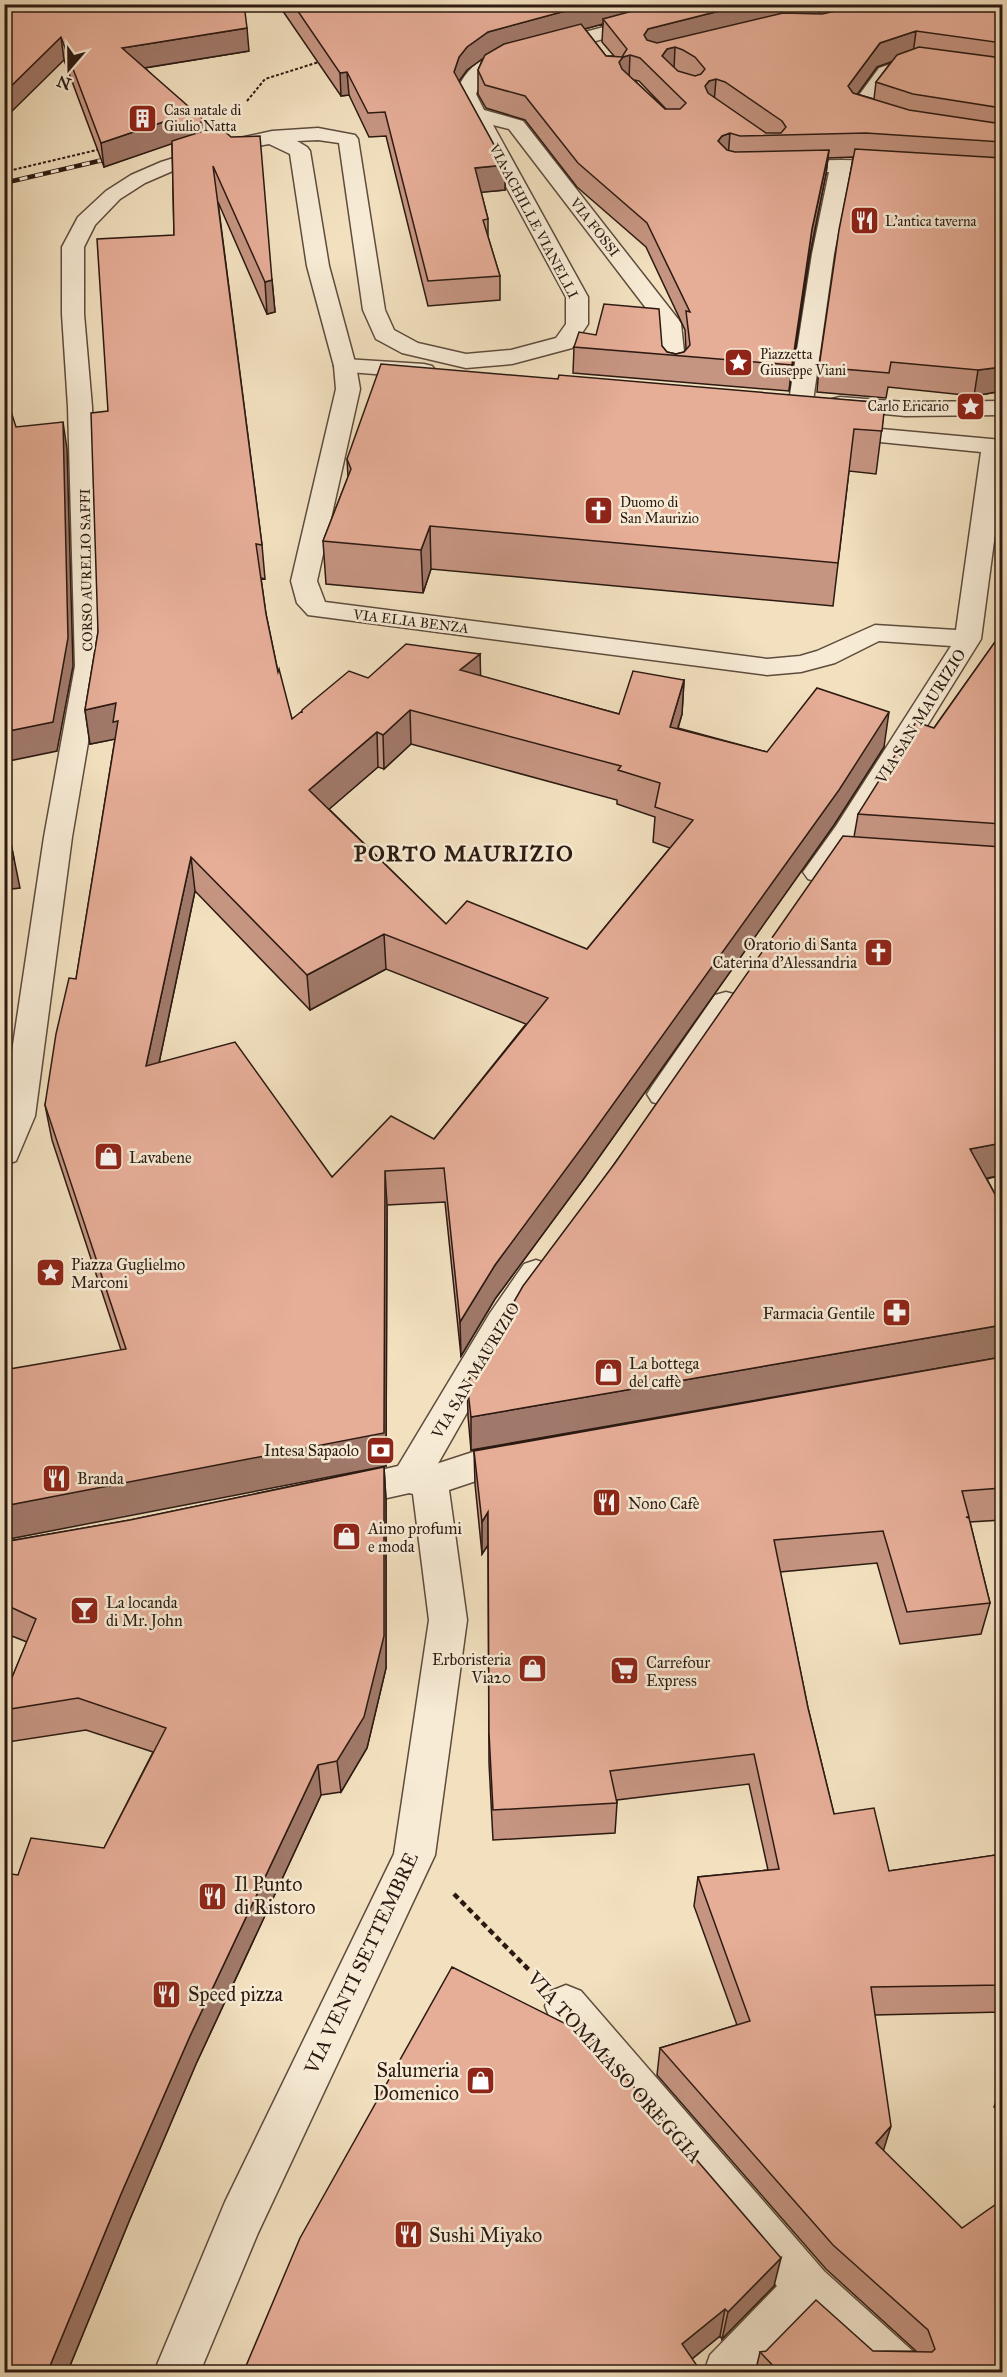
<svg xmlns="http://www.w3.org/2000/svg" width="1007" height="2377" font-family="'IM FELL Great Primer',serif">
<rect width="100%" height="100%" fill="#f2e0bf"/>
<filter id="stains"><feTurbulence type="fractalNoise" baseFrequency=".00333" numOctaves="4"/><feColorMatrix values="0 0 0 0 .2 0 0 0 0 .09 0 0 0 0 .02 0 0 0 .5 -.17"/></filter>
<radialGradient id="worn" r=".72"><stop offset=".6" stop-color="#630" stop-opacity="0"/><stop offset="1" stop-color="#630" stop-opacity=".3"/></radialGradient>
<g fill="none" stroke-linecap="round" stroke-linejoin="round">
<defs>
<path id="pedestrian" d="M841,160l7,2 3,4 -17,88 -21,147 -4,5 -8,2 -8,-2 -4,-5 23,-147 17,-82 -48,1 -7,-2 -3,-4 3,-4 7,-2z
M670,317l8,2 3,5 5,46 -4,5 -8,2 -8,-2 -4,-5 -3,-46 3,-5z
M345,359l79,5 8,2 4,5 -4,5 -8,2 -87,-7 -3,-5 3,-5z
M840,397l65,5 97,-1v14l-97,1 -73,-7 -4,-5 4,-5z
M519,1443l13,5 5,10 -5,10 -53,12 -30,10 18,130 -32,235 -177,378 -58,139h-46l71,-170 169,-348 35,-234 -16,-126 -16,-4 -5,-11 5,-11 13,-4 20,2 49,-16z"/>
<path id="minor" d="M692,4h33l-2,4 -220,57 -20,12 -7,17 8,16 39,11 155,198 3,5 -3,5 -8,2 -8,-2 -153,-200 -16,-4 95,172v27l-16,24 -60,16 -46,4 -64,-15 -26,-14 -13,-29 -24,-167 -21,-3 -21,1 10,6 3,4 19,115 27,100 4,23 -43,192 8,21 442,57 33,-3 17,-5 58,-26 81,5 25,-178 -152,-15 -4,-5 4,-5 8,-2 165,15v41l-21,158 -120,193 -33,47 -10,3 -10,-3 -5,-7 33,-46 115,-180 -72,-5 -44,22 -34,9 -34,3 -459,-60 -11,-12 -6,-22 45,-192 -2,-23 -27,-100 -17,-112 -21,-10 -27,5 -67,21 -30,13 -25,16 -25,26 -11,22v67l8,93 9,259 -29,171 -37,279 -19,45 -12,4v-60l40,-268 31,-171 -7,-259 -6,-93v-67l16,-30 28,-26 25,-16 30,-13 70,-22 41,-9 46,-3 37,7 3,4 27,171 9,20 24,13 48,11 45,-4 45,-12 10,-14v-27l-110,-203c6,-18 16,-30 33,-37z
M914,56l88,12v12l-86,-12 -23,8 -23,31 23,8 3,4 -3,4 -7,2 -35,-11 -3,-4 31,-42z
M841,160l55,1 7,2 3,4 -3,4 -7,2 -62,-3 -3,-4 3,-4z
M726,992l11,3 4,8 -4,8 -63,91 -11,3 -11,-3 -5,-8 5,-8 63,-91z
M536,1260l12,4 5,9 -55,85 -75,132 -81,18 -13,-4 -5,-11 5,-11 69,-16 92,-153 34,-49z
M566,1985l15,6 243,280 93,84 6,17h-57l-57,-52 -50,52h-55l6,-17 67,-69 -226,-265 -6,-15 6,-15z"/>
</defs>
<use href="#pedestrian" stroke="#5e4c3d" stroke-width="3"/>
<use href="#minor" stroke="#5e4c3d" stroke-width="3"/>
<path stroke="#2c1a12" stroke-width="2" stroke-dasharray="3 2" stroke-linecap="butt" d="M247,101l18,-22 57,-18
M4,172l97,-23"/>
<path stroke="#2c1a12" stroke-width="4.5" stroke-dasharray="6 4" stroke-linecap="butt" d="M454,1894l75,76"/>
<use href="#pedestrian" fill="#f7ebd5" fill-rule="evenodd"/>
<use href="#minor" fill="#f7ebd5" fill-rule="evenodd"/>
<defs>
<path id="rail" d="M4,183l99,-23"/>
</defs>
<use href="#rail" stroke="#2c1a12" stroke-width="4.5"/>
<use href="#rail" stroke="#f7ebd5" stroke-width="3" stroke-dasharray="8" stroke-linecap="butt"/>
</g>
<path fill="#c69582" stroke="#2c1a12" stroke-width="1.5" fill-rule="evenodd" d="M4,4l245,47 -104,17 63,62 64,150 3,32 -8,2 -49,-112 44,343 3,34 -4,-1 5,36 12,58 14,47 76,-41 112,-24v22l139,38 65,-34 -2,34 -4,14 89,24 117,-5 -50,78 -249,352 -90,122 -34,57 -16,-154 -58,3 -1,261 -265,-116 -69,-210 -7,-35 31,-126 39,-240 -25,5 -5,-34 13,-78 10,-221 66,-176 -2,-92 -68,24 -40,-107zM411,744l206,56v4l38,13 -2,25 17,6 -83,101 -141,-25 -117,-115 49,-42 6,2zM195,891l115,119 76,-41 140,55 -92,115 -102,38 -173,-114z
M278,4h724v387l-28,5 -86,-9 -2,11 -69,-6 2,-25 34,-210 -25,1 -2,16 -16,80 -21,137 -216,-18 1,-26 88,-1 5,6 9,2 8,-2 2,-3 -1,-19 -39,-83 -69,-60 -52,-67 -39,-12 -8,-14v-24l5,-12 -16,12 -8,11 46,84v25l-24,2 7,27v18l12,39v24l-72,6 -42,-170 -17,1 -20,-42 -8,1zM603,24l-1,18 12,14h-8l-21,-27zM892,61l-16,21 -2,17 -17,-5 20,-27zM634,80l5,1 27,28h-1z
M558,379l327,24 -9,71 -27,-3 -16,135 -402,-37 -8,24 -97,-9 -3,-43 25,-64 -1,-18z
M1002,632v543l-15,4 15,28v313l-32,2 20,81 -9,31 -81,10 -23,-81 -97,9 28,136 26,106 55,57 113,-17v158l-127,3 8,136 119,222h-247l5,-21 156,-1 -90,-82 -169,-194 3,-27 77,-23 -43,-119 4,-29 70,-7 -19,-86 -132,16v3l-2,30 -122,7 -4,-77 -1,-218 -6,9 -7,-70 -1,-33 518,-92 -521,91 -3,-34 -1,-33 148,-220 239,-326 4,-23 76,-86z
M384,1467l2,33v168l-19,80 -26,44 -20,3 -125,269 -66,155 -63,154h-63l14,-498 86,-27 49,-96 -67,-22 -78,12 -4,-13v-32l23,-55 -23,-9v-91l126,-22z
M1002,2086v27l-8,-6z
M774,2286l-52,53 -2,-3 -28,23 -449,14z"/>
<path fill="#a1796a" stroke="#2c1a12" stroke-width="1.5" d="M4,4h48l-48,14z
M591,4h90l-78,15v5l-115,31 -21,15 -8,11 -5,14v-23l5,-15 8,-10 21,-15z
M747,4h35l-1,16 -134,32 -3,-17 4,-6z
M820,4h74l-75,17z
M247,28l2,23 -124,20 -3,-23z
M916,31l-3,23 -36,13 -31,43 2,-24 32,-43z
M61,37l3,23 -60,59v-26z
M675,47l-1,23 -12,-14 5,-7z
M630,55l-1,24 -11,7 1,-24 4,-5z
M347,72l2,23 -8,1 -1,-23z
M716,79l-2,24 -7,2 -2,-19 4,-5z
M172,119l35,1 2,23h-35l-70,24 -3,-24z
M730,133l-2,24 -10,-16 4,-5z
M829,150l-3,24 -16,80 -21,137 3,-26 20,-136z
M505,165v25l-30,3v-25z
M4,219l5,24 -5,1z
M272,280l3,32 -8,2 -2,-32z
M1002,367v24l-28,5 4,-26z
M63,422l4,27 6,217 -16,85 -53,11v-30z
M430,526l1,43 -8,24 -2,-43z
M480,654l1,34 -21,-18z
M684,680l-2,34 -14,47 2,-34z
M116,703l5,35 -31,6 -5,-34z
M410,710l1,34 -27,25 -1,-34z
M889,712l-5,35 -50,78 -249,352 -90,122 -34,57 -1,-34 35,-57z
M377,732l1,35 -66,57 -3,-34z
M4,809l16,79 -16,2z
M191,857l4,34 -44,210 -5,-35z
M384,934l2,35 -76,41 -3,-35z
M1002,1143v32l-39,8 7,-34z
M385,1171l2,34 -1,261 -382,74v-34z
M1002,1325v32l-531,93v-33z
M384,1467l2,33v168l-19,80 -26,44 -4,-31z
M488,1512v33l-6,9v-32z
M318,1765l3,30 -125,269 -66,155 -63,154h-20l74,-179 69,-158z
M891,2126l-8,26 -7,-9z
M781,2258l-7,28 -52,53 6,-27z
M725,2309l-5,27 -43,35 5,-27z"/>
<path fill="#e6ad97" stroke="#2c1a12" stroke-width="1.5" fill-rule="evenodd" d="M29,4h215l3,24 -125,20 82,72h3l-34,12 -1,-13 -71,24 -40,-106 -57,56v-82z
M293,4h298l-103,28 -21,15 -8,10 -5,15 51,93 -30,3 13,51 -5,1 17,56 -72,5 -43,-169 -17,1 -21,-41 -7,1z
M658,4h89l-99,25 -4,6 3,5 10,3 126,-30 39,1 46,-10h134v39l-86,-12 -36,12 -32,43 5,7 56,17 93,14v18l-136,-9 -126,3 -10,-3 -8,3 -4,5 9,9 8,2 94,-2 -17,79 -20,136 -218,-18 5,-15 17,3 8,-31 55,5 3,37 5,6 9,2 8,-2 6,-7 -4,-34 4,1 -43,-89 -69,-60 -53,-67 -40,-11 -7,-15 7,-15 19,-11 77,-20 25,32 16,1 5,-8 -24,-30zM675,47l8,3 12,7 10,12 -4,5 -6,2 -17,-5 -16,-15 5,-7zM630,55l10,3 46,45 -6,6h-15l-43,-40 -3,-7 4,-5zM716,79l9,3 57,39 4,6 -5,6h-15l-58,-40 -3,-7 4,-5z
M919,47l83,11v50l-89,-14 -37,-12 21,-27z
M219,126l12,11 29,-1 12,144 -7,2 -52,-116 49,379 -6,-1 10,70 12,58 1,-3 13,50 10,-8v2v-3l47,-39 19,7 38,-34 74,10 -20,16 159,44 14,-43 51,9 -14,47 97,25 50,-64 72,24 -50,78 -253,352 -91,123 -35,57 -16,-154 -59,3 -1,262 -380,73v-136l122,-21 -81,-244 11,-71 13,-56 7,1 42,-258 -5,1 3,-19 -31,7 13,-78 -7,-219 17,-2 -11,-172 77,-4 -2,-94zM410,710l211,56 -3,4 42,13 -5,24 38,13 -106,129 -120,-48 -21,23 -137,-134 68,-58 6,3zM191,857l116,118 77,-41 164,64 -114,141 -43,-23 -59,61 -97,-135 -89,24z
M855,149l147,9v209l-24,3 -87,-8 -2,11 -70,-6 20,-137z
M381,364l177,15 1,-4 326,28 -3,28 -28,-2 -16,134 -408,-37 -9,24 -98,-9 28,-72 -4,-10z
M4,390l12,37 47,-5 5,216 -15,84 -49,10z
M1002,632v192l-144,-10 58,-92 18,6z
M4,809l10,50 -10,2z
M843,836l159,11v296l-32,6 32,58v118l-531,92 -4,-34 56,-97 92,-123z
M1002,1357v131l-40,3 7,26h-3l3,1 21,85 -83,9 -24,-81 -109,9 34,168 26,106 40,-6 15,63 113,-17v131l-131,2 20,139 -15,17 86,85 40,-28v173h-222l-20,-21 6,-1 50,-51 57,51 59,1 3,-3 -7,-19 -95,-85 -173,-197 90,-27 -52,-144 81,-8 -25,-115 -144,17 7,32 -124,7 -4,-77 -1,-221 -6,10 -8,-71z
M384,1467v169l-20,81 -27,44 -19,4 -128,271 -69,158 -74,179h-43v-500l14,2 13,-37 73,10 62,-120 -88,-30 -74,12v-13l32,-78 -32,-15v-62l126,-22z
M452,1967l138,69 191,222 -53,54 -3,-3 -43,35 20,29h-459l57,-135z"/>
<defs>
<symbol id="building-square" viewBox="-11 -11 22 22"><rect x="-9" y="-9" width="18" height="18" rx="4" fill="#8f2418" stroke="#f7ebd5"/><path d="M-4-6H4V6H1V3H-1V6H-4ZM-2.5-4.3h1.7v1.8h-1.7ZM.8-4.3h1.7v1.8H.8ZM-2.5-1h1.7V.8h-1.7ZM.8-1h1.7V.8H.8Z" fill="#fff"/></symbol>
<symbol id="restaurant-square" viewBox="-11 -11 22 22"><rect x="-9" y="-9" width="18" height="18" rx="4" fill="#8f2418" stroke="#f7ebd5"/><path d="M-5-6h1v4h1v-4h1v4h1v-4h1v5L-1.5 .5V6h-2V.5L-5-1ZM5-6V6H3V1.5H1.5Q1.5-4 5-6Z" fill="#fff"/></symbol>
<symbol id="sight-square" viewBox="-11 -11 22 22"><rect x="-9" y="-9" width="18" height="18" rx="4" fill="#8f2418" stroke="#f7ebd5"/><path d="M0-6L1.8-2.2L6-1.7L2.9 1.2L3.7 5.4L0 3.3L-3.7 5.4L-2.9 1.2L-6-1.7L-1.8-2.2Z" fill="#fff"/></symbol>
<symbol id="church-square" viewBox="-11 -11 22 22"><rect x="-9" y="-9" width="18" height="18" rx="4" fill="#8f2418" stroke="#f7ebd5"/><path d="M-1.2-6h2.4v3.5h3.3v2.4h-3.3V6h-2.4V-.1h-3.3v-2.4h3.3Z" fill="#fff"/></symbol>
<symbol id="shop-square" viewBox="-11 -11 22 22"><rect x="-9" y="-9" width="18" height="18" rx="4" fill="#8f2418" stroke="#f7ebd5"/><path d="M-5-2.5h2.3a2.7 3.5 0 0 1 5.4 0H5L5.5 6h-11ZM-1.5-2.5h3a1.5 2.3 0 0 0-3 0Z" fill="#fff"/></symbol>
<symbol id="pharmacy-square" viewBox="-11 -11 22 22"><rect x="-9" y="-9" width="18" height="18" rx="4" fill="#8f2418" stroke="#f7ebd5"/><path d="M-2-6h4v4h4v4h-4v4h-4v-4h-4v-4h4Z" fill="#fff"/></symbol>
<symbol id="bank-square" viewBox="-11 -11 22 22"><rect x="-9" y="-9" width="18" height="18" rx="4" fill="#8f2418" stroke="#f7ebd5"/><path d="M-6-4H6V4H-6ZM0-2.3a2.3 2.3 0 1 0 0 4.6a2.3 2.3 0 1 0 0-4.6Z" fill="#fff"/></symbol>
<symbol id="bar-square" viewBox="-11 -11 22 22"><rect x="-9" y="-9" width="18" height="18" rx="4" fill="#8f2418" stroke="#f7ebd5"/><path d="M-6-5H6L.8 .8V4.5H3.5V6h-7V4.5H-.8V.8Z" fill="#fff"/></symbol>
<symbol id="supermarket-square" viewBox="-11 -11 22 22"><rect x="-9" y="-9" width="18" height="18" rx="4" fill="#8f2418" stroke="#f7ebd5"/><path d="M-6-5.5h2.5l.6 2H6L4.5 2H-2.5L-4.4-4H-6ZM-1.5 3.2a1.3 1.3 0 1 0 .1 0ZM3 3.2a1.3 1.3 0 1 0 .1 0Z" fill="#fff"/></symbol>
</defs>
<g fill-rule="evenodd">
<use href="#building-square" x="126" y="102" width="33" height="33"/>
<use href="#restaurant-square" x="848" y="204" width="33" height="33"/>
<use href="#sight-square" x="722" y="346" width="33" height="33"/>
<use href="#sight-square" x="954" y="390" width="33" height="33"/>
<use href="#church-square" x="582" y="494" width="33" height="33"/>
<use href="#church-square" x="862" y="936" width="33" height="33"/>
<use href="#shop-square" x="92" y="1140" width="33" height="33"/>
<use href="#sight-square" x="34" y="1256" width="33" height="33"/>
<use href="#pharmacy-square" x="880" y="1296" width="33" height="33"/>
<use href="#shop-square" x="592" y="1356" width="33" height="33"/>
<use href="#bank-square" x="364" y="1434" width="33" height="33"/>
<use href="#restaurant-square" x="40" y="1462" width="33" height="33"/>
<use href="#restaurant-square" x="590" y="1486" width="33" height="33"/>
<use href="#shop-square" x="330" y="1520" width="33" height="33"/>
<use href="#bar-square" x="68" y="1594" width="33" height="33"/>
<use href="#shop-square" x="516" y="1652" width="33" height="33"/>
<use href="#supermarket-square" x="608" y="1654" width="33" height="33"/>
<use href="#restaurant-square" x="196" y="1880" width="33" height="33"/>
<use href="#restaurant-square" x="150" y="1978" width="33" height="33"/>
<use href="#shop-square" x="464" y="2064" width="33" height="33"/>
<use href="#restaurant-square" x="392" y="2218" width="33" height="33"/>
</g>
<g text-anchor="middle" stroke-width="5" stroke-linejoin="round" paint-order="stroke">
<g font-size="14" fill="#2c1a12" stroke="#f7ebd5" text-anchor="start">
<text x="164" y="115">Casa natale di<tspan x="164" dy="16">Giulio Natta</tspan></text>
<text x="885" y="226">L'antica taverna</text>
<text x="760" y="359">Piazzetta<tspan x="760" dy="16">Giuseppe Viani</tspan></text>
<text x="949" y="411" text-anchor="end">Carlo Ericario</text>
<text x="620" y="507">Duomo di<tspan x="620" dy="16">San Maurizio</tspan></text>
</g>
<g font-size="14" fill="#2c1a12" stroke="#f7ebd5">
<text transform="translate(534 221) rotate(62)" y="5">VIA ACHILLE VIANELLI</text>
<text transform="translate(595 227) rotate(52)" y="5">VIA FOSSI</text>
<text transform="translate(86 570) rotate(-91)" y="5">CORSO AURELIO SAFFI</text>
<text transform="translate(411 621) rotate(7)" y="5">VIA ELIA BENZA</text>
</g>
<g font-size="16" fill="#2c1a12" stroke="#f7ebd5">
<text transform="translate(920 716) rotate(-58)" y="6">VIA SAN MAURIZIO</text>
<text transform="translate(475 1370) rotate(-59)" y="6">VIA SAN MAURIZIO</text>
</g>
<g font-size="16" fill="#2c1a12" stroke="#f7ebd5" text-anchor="start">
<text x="857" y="950" text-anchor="end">Oratorio di Santa<tspan x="857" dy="18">Caterina d'Alessandria</tspan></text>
<text x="129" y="1163">Lavabene</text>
<text x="71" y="1270">Piazza Guglielmo<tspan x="71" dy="18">Marconi</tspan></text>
<text x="875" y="1319" text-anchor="end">Farmacia Gentile</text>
<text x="629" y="1369">La bottega<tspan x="629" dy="18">del caffè</tspan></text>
<text x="359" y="1456" text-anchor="end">Intesa Sapaolo</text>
<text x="77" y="1484">Branda</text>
<text x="628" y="1509">Nono Cafè</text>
<text x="368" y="1534">Aimo profumi<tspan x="368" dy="18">e moda</tspan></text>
<text x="106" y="1608">La locanda<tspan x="106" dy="18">di Mr. John</tspan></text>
<text x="511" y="1665" text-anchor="end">Erboristeria<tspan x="511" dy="18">Via20</tspan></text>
<text x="646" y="1668">Carrefour<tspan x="646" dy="18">Express</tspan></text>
</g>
<g font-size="20" fill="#2c1a12" stroke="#f7ebd5" text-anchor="start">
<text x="234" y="1891">Il Punto<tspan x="234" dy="23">di Ristoro</tspan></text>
<text x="188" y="2001">Speed pizza</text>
<text x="459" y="2077" text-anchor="end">Salumeria<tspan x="459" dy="23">Domenico</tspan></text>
<text x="429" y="2242">Sushi Miyako</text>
</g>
<g font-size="20" fill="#2c1a12" stroke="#f7ebd5">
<text transform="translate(361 1963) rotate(-65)" y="7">VIA VENTI SETTEMBRE</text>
<text transform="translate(615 2067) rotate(48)" y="7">VIA TOMMASO OREGGIA</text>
</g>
<g font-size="22" font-weight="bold" letter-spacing="1.5" fill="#2c1a12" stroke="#f7ebd5">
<text x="464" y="861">PORTO MAURIZIO</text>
</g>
</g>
<rect width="1007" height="2377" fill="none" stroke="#f2e0bf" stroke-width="24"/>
<rect x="6" y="6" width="995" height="2365" fill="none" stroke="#2c1a12" stroke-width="3"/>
<rect x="12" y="12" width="983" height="2353" fill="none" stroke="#2c1a12" stroke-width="1.5"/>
<g transform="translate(69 69) rotate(200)" stroke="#f7ebd5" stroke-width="4.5" paint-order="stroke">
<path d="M0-4.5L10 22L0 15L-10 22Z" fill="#2c1a12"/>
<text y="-9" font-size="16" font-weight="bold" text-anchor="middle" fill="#2c1a12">N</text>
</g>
<rect width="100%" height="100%" filter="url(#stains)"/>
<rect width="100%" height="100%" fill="url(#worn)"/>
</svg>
